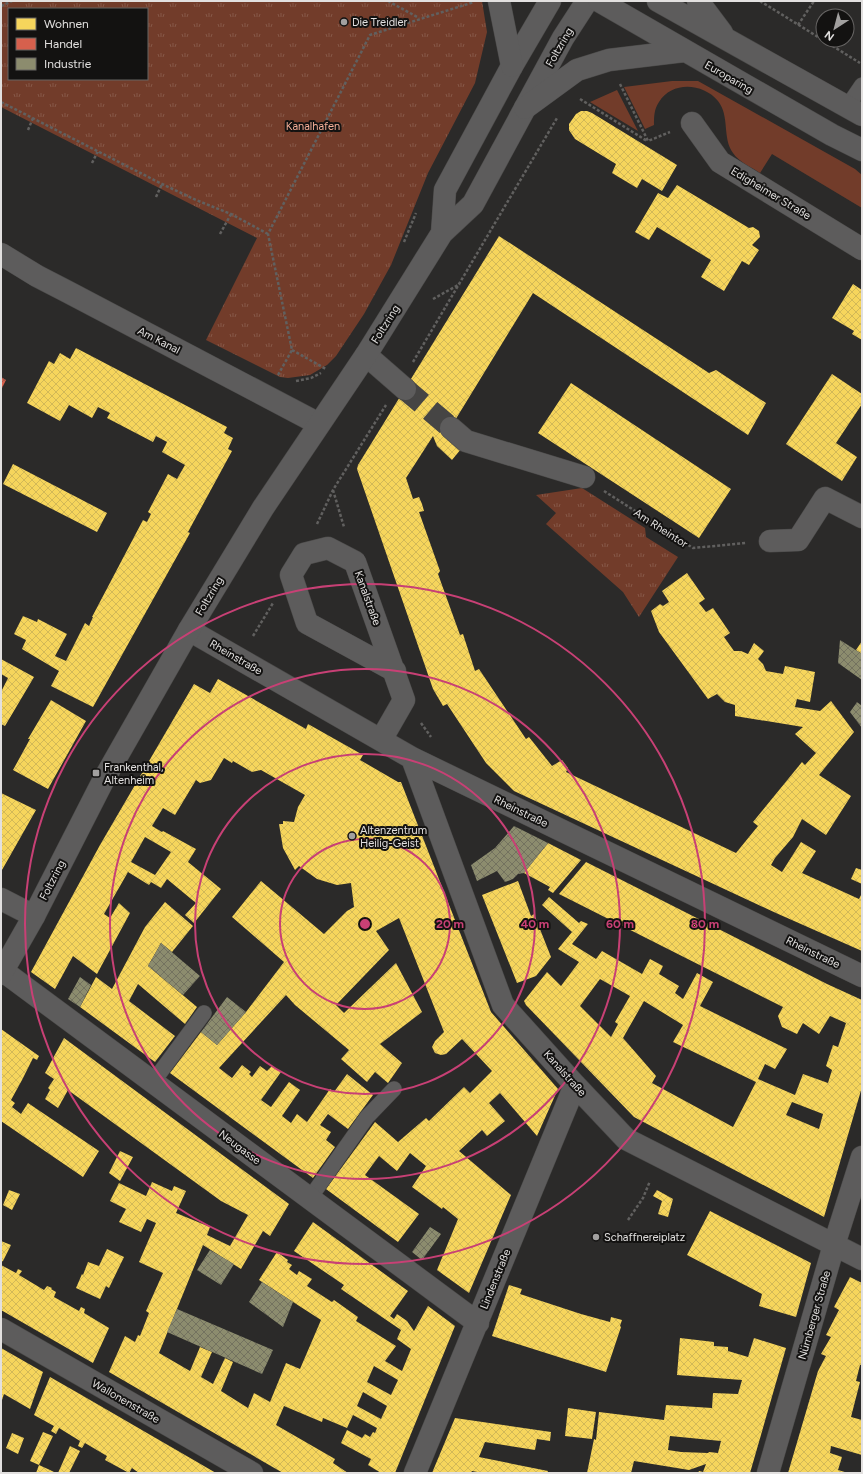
<svg xmlns="http://www.w3.org/2000/svg" width="863" height="1474" font-family="Figtree,sans-serif">
<defs>
<pattern id="park-tufts" width="24" height="20" patternUnits="userSpaceOnUse"><rect width="24" height="20" fill="#723c2a"/><path d="M3 7l-1-3M5 7V3M7 7l1-3M15 17l-1-3M17 17v-4M19 17l1-3" fill="none" stroke="#865848"/></pattern>
<pattern id="homes-cross-hatch" width="8" height="8" patternUnits="userSpaceOnUse"><rect width="8" height="8" fill="#f6d55c"/><path d="M0 0l8 8M0 8l8-8" fill="none" stroke="#d2b857"/></pattern>
<pattern id="shops-cross-hatch" width="8" height="8" patternUnits="userSpaceOnUse"><rect width="8" height="8" fill="#d6604d"/><path d="M0 0l8 8M0 8l8-8" fill="none" stroke="#aa574a"/></pattern>
<pattern id="industry-cross-hatch" width="8" height="8" patternUnits="userSpaceOnUse"><rect width="8" height="8" fill="#8c8c6e"/><path d="M0 0l8 8M0 8l8-8" fill="none" stroke="#73725f"/></pattern>
</defs>
<rect width="100%" height="100%" fill="#2b2a29"/>
<path fill="#723c2a" d="M672,81h26l157,88 7,6v33l-90,-54 -12,19c-9,-6 -21,-11 -27,-20 -11,-15 -3,-37 -15,-52 -15,-18 -46,-20 -59,1 -5,7 -5,15 -5,23l-9,4 -21,-42z
M617,90l21,41 -48,-29z"/>
<path fill="url(#park-tufts)" fill-rule="evenodd" d="M1,1h481l5,31 -12,51 -47,90 -37,92 -27,49 -28,42 -9,9 -17,10 -22,3 -8,-1 -74,-37 51,-102 -256,-131zM9,9h138v70h-138z
M582,488l63,40 1,9 32,20 -39,60 -16,-25 -77,-68 10,-11 -20,-18z"/>
<path fill="url(#homes-cross-hatch)" fill-rule="evenodd" d="M581,111h6l5,2 85,52 -15,26 -20,-12 -5,9 -25,-15 4,-9 -41,-25 -6,-9v-6l7,-10z
M677,185l72,43 4,-1 6,4 1,6 -8,8 7,5 -10,15 -7,-4 -18,30 -23,-14 10,-17 -54,-33 -8,13 -14,-8 23,-39 10,5z
M499,236l210,137 7,-3 50,33 -18,32 -215,-142 -87,142 15,14 -9,11 -15,-14 -4,-10 -27,42 7,21 6,-2 3,7 2,7 -5,1 21,59 -2,3 22,61 3,-1 12,37 4,-2 47,70 3,-2 23,29 10,-6 6,8 -2,4 170,81 22,-27 -5,-4 49,-60 3,3 11,-12 -21,-19 8,-7 -68,-11v-11l-10,-3 -8,-8 -9,5 -49,-67 -8,-21 9,-7 3,2 6,-4 -7,-11 25,-18 18,26 -6,4 7,9 7,-4 17,25 -6,4 10,14h7l7,3 6,-11 10,8 -6,8 5,5 3,7 17,3 2,-8 30,6 -5,30 -13,-3 -2,8 25,4 11,-10 23,31 -35,43 32,21 -25,39 -24,-16 -9,18 -18,21 -4,7 11,7 19,-30 15,9 -14,22 57,26 3,-6v58l-86,-38 -262,-122 -28,-28 -39,-59 -4,2 -10,-17 -76,-220 1,-4z
M853,284l9,6v50l-10,-6 2,-3 -22,-13z
M76,348l151,79 -3,6 9,5 -5,11 4,2 -44,81 2,1 -97,174 -42,-21 8,-15 -37,-22 4,-9 -12,-6 9,-18 14,6 1,-3 29,15 -12,22 11,5 19,-38 4,3 4,-9h-1l51,-97 4,2 4,-8 -3,-2 20,-38 9,5 8,-14 -23,-13 5,-10 -11,-6 -3,6 -46,-24 3,-5 -12,-6 -6,11 -23,-13 -9,16 -33,-18 22,-42 5,3 6,-11 10,6z
M832,374l30,20v10l-26,39 21,14 -15,24 -56,-37z
M571,383l160,106 -32,49 -161,-105z
M13,464l94,49 -10,19 -94,-48z
M862,641v13l-6,-4z
M1,659l33,18 -29,49 -4,-2v-32l7,-14 -7,-4z
M218,679l88,50 2,-5 55,31 -3,5 38,22h3l90,230 67,77 -21,47 -37,-43 -11,10 16,18 -18,15 -5,-6 -23,21 52,44 -42,98 -32,-23 21,-51 -15,-12 -1,2 -30,-22 14,-21 -16,-13 -13,18 -18,-15 -14,19 54,39 -21,28 -72,-53 49,-67 23,20 28,-24 3,3 35,-34 6,6 22,-22 -30,-32 -16,15 -5,1 -6,-2 -3,-6 3,-6 9,-9 -45,-114 -23,13 13,19 -53,55 8,8 52,-50 26,49 -42,32 22,19 -14,20 -13,-11 -8,10 -26,-23 8,-9 -54,-45 -9,-10 -67,73 13,10 10,-13 9,7 -2,2 3,3 8,-11 7,5 5,-5 9,6 -20,28 10,7 18,-25 11,8 -18,26 9,7 6,-9 10,8 23,-33 4,3 13,-18 26,21 -25,34 -20,-15 -8,11 11,7 -5,8 9,7 -22,31 -143,-105 31,-41 16,13 29,-33 38,-50 -52,-45 29,-36 63,53 23,-23 7,-4 -3,-24 -14,2 -20,-6 -18,-13 -4,4 -12,-22 -4,-24h4v-3l11,1 4,-15 7,-12 -44,-25 -9,2 -19,-11 -1,2 -8,-5 -13,22 -11,3 -4,-3 -21,35 -12,-7 -11,18 10,6 1,-1 33,18 -8,13 33,27 -27,34 -9,-8 11,-12 -29,-24 -6,9 -10,-6 -2,3 -21,-13 -24,42 6,4 9,-15 11,10 -33,61 -24,-18 -18,33 -24,-17 69,-127 94,-161 16,9zM145,837l26,15 -16,23 -24,-13z
M51,700l35,21 -38,68 -35,-19 17,-31h-2z
M1,793l35,17 -34,60 -1,-1z
M548,843l33,17 -28,33 -5,-3 2,-3 -26,-14z
M586,862l241,122 35,16v87l-38,130 -190,-100 -108,-112 -2,-4 23,-29 14,14 18,-24 -21,-13 14,-17 -30,-27 7,-8 30,26 2,-2 7,3 -16,20 24,15 6,-8 40,23 8,-15 13,7 -4,8 20,12 -4,7 8,6 14,-26 16,9 -13,24 87,43 -12,20 -10,-5 -7,15 37,16 8,-21 25,9 4,-13 -6,-4 7,-21 5,2 8,-24 -16,-7 -11,18 -16,-11 -6,11 -15,-7 -4,-11 5,-9 -224,-113zM600,979l30,17 -15,26 3,2 -7,13 -31,-31zM644,1001l39,24 -10,17 83,40 -23,45 -81,-44 4,-7 -33,-38zM792,1102l31,12 -4,15 -33,-14z
M856,868l6,2v14l-11,-5z
M518,881l13,35 3,-2 17,43 -15,19 -19,7 -35,-88z
M165,902l28,24 -21,26 -11,-9 -13,23 49,41 -12,17 -47,-40 -9,17 46,35 -20,26 -75,-55 16,-30 16,12 33,-62z
M1,1029l38,27 -2,4 -4,-2 -11,22 -11,20 4,3 -3,4 9,7 7,-11 71,48 -16,26 -82,-56z
M64,1038l225,166 -19,32 -7,-5 -22,38 -38,-24 -44,108 31,18 10,-24 12,5 -11,25 12,7 12,-26 8,4 -12,29 27,17 6,-15 16,9 16,-39 14,6 21,-49 -62,-40 18,-28 11,8 -1,2 5,3 -3,4 8,6 2,-4 13,8 -5,7 25,16 2,-2 24,17 -2,4 40,25 -11,15 17,10 9,-22 -14,-10 4,-9 -60,-41 3,-4 -50,-34 19,-29 95,69 -18,25 4,3 3,-5 10,7 7,10 14,-25 27,20 -60,147h-14l-13,-8 3,-6 -30,-16 6,-13 15,8 3,-4 5,3 3,-5 2,1 2,-5 -24,-13 -6,13 -24,-10 -1,4 -38,-16 -8,19 59,34 -2,4 15,10h-65l-174,-101 16,-36 10,6 3,-7 2,1 9,-23 -3,-2 17,-38 -24,-11 17,-39 -9,-4 -6,13 -22,-10 7,-13 -16,-8 9,-18 27,13 6,-14 20,9 2,-5 12,5 -10,22 34,14 -3,8 23,11 18,-31 -27,-14 -153,-111 -10,18 -13,-9 5,-9 -2,-2 6,-9 -9,-6zM374,1366l24,14 -7,15 -24,-13zM363,1392l24,14 -6,13 -24,-13z
M120,1151l13,6 -13,24 -11,-8z
M9,1190l11,4 -8,16 -9,-5z
M657,1190l16,9 -5,18 -10,-3 4,-13 -9,-5z
M710,1211l101,52 -15,54 -37,-11 3,-12 -75,-39z
M1,1241l10,4 -8,16 -2,1z
M107,1249l17,8 -15,31 -3,-2 -6,13 -24,-11 6,-14 1,1 5,-13 11,4z
M1,1265l15,8 2,-4 4,2 -3,4 25,15 3,-4 5,2 -1,1 5,3 -2,5 25,14 2,-4 4,2 -1,4 25,15 -16,35 -92,-53z
M850,1277l12,6v82h-2l-4,16 4,1 -9,35 11,3v35l-31,-9 -1,7 12,4 -4,13 10,3h-60l30,-102 8,-15 -5,-2 10,-17 -5,-2 13,-25 -5,-3z
M509,1285l13,4 -2,5 61,20 29,8 1,-5 11,3 -2,6 1,1 -15,45 -114,-36z
M680,1338l34,4v4l14,1v4l20,6 6,-19 32,10 -36,125h-52l1,-2 4,1 3,-8 -17,6 -55,-9 -3,12h-44l7,-34 2,1 3,-28 65,8 2,-15 46,3 1,-15 25,1 4,-14 -65,-5zM670,1436l51,5 -3,12 -9,-1 -1,1 -27,-1 -13,-2z
M1,1348l42,24 -13,37 -26,-15 -3,9z
M50,1377l28,16 138,80h-77l-7,-5 -3,5 -24,-13 2,-4 -22,-13 -3,5 -4,-2 2,-5 -21,-13 -3,6 -5,-3 3,-5 -20,-11z
M568,1408l28,4 -4,27 -27,-3z
M455,1418l96,14 -1,9 -13,-2 -2,11 -50,-8 -6,15 69,14 -1,2h-64l-11,-2 -1,2h-39z
M43,1432l10,4 -14,29 -9,-4z
M12,1433l12,5 -6,16 -12,-6z
M70,1446l10,5 -11,22h-11z
M39,1465l11,5 6,3h-20z"/>
<path fill="url(#shops-cross-hatch)" d="M1,377l5,3 -5,10z"/>
<path fill="url(#industry-cross-hatch)" d="M840,640l22,14v26l-24,-17z
M857,702l5,4v22l-12,-16z
M514,826l34,17 -24,30 -6,1 -5,5 -8,3 -8,-11 -20,10 -6,-16 24,-17z
M161,943l39,33 -17,19 -35,-29z
M80,977l11,8 -11,22 -12,-8z
M227,997l19,15 -29,33 -16,-13z
M430,1227l11,7 -19,26 -10,-8z
M210,1250l24,14 -13,21 -24,-15z
M262,1282l31,20 -10,25 -34,-25z
M177,1309l96,41 -11,24 -95,-42z"/>
<g fill="none" stroke-linecap="round" stroke-linejoin="round">
<path stroke="#464544" stroke-width="22" stroke-dasharray="22 11" stroke-linecap="butt" d="M405,389l46,39"/>
<defs>
<path id="service" d="M847,107l15,-22
M153,1082l51,-69
M310,1198l57,-81 27,-28"/>
<path id="minor" d="M692,123l28,39 142,87
M1,254l36,22 31,16 251,132
M366,355l39,34
M451,428l15,13 118,36
M770,541l28,-1 27,-42 37,19
M189,630l223,128 450,218
M381,740l23,-40 -49,-138 -27,-14 -24,6 -13,21 16,48 88,48
M412,758l91,247 72,80 51,54 236,120
M1,899l33,17
M3,971l475,352
M1,1329l251,144
M415,1473l160,-388
M768,1473l66,-228 28,-88"/>
<path id="tertiary" d="M442,233l3,-43 67,-124 38,-65
M1,974l33,-58 70,-137 85,-149 74,-122 103,-153 76,-122 31,-29 90,-166 24,-37"/>
<path id="secondary" d="M499,1l13,65
M599,1l233,134 30,15
M658,1l204,114
M698,1l24,32
M525,108l52,-38 32,-10 75,-9"/>
</defs>
<use href="#service" stroke="#494847" stroke-width="16"/>
<use href="#minor" stroke="#494847" stroke-width="23"/>
<use href="#tertiary" stroke="#494847" stroke-width="23"/>
<use href="#secondary" stroke="#494847" stroke-width="23"/>
<path stroke="#61605f" stroke-width="2.5" stroke-dasharray="3 2" stroke-linecap="butt" d="M388,1l31,17
M760,1l100,62
M1,6l11,-5
M798,25l16,-24
M620,84l28,57 22,-9
M580,99l67,42
M1,102l161,82 34,16 35,14 37,20
M28,130l5,-12
M92,163l6,-12
M156,197l6,-13
M220,234l11,-20
M404,242l12,-29
M433,299l27,-15
M292,350l34,19
M413,362l144,-244
M278,375l14,-25 -24,-116 102,-199 104,-33
M296,381l15,-3 10,-5
M333,490l11,37
M604,491l89,57 53,-5
M317,524l16,-34 53,-85
M253,636l20,-33
M421,723l10,14
M628,1220l15,-22 7,-17"/>
<use href="#service" stroke="#5d5c5c" stroke-width="15"/>
<use href="#minor" stroke="#5d5c5c" stroke-width="22"/>
<use href="#tertiary" stroke="#5d5c5c" stroke-width="22"/>
<use href="#secondary" stroke="#5d5c5c" stroke-width="22"/>
</g>
<g fill="none" stroke="#c84075" stroke-width="2">
<circle cx="365" cy="924" r="85"/>
<circle cx="365" cy="924" r="170"/>
<circle cx="365" cy="924" r="255"/>
<circle cx="365" cy="924" r="340"/>
</g>
<g fill="#a2a09f" stroke="#131211" stroke-width="1.5">
<circle cx="344" cy="22" r="4"/>
<rect x="92" y="769" width="8" height="8" rx="2"/>
<circle cx="352" cy="836" r="4"/>
<circle cx="596" cy="1237" r="4"/>
</g>
<g text-anchor="middle" stroke-width="4" stroke-linejoin="round" paint-order="stroke">
<g font-size="11" fill="#e2e0df" stroke="#131211" text-anchor="start">
<text x="352" y="26">Die Treidler</text>
<text x="104" y="771">Frankenthal,<tspan x="104" dy="13">Altenheim</tspan></text>
<text x="360" y="834">Altenzentrum<tspan x="360" dy="13">Heilig-Geist</tspan></text>
<text x="604" y="1241">Schaffnereiplatz</text>
</g>
<g font-size="11" fill="#e2e0df" stroke="#131211">
<text transform="translate(559 47) rotate(-60)" y="4">Foltzring</text>
<text transform="translate(729 77) rotate(30)" y="4">Europaring</text>
<text transform="translate(771 193) rotate(31)" y="4">Edigheimer Straße</text>
<text transform="translate(385 324) rotate(-58)" y="4">Foltzring</text>
<text transform="translate(159 340) rotate(27)" y="4">Am Kanal</text>
<text transform="translate(661 528) rotate(33)" y="4">Am Rheintor</text>
<text transform="translate(209 596) rotate(-59)" y="4">Foltzring</text>
<text transform="translate(368 598) rotate(70)" y="4">Kanalstraße</text>
<text transform="translate(236 657) rotate(30)" y="4">Rheinstraße</text>
<text transform="translate(521 811) rotate(26)" y="4">Rheinstraße</text>
<text transform="translate(52 880) rotate(-63)" y="4">Foltzring</text>
<text transform="translate(813 952) rotate(26)" y="4">Rheinstraße</text>
<text transform="translate(565 1073) rotate(48)" y="4">Kanalstraße</text>
<text transform="translate(240 1147) rotate(37)" y="4">Neugasse</text>
<text transform="translate(495 1279) rotate(-68)" y="4">Lindenstraße</text>
<text transform="translate(814 1315) rotate(-74)" y="4">Nürnberger Straße</text>
<text transform="translate(126 1401) rotate(30)" y="4">Wallonenstraße</text>
</g>
<g font-size="11" fill="#f4ae97" stroke="#131211">
<text x="313" y="130">Kanalhafen</text>
</g>
</g>
<circle cx="365" cy="924" r="6" fill="#c84075" stroke="#131211" stroke-width="2"/>
<g font-size="12" text-anchor="middle" font-weight="bold" fill="#c84075" stroke="#131211" stroke-width="4" stroke-linejoin="round" paint-order="stroke">
<text x="450" y="928">20 m</text>
<text x="535" y="928">40 m</text>
<text x="620" y="928">60 m</text>
<text x="705" y="928">80 m</text>
</g>
<rect width="863" height="1474" fill="none" stroke="#e2e0df" stroke-width="4"/>
<rect x="8" y="8" width="140" height="72" fill="#131211" stroke="#666463"/>
<rect x="16" y="18" width="20" height="12" fill="#f6d55c" stroke="#666463"/>
<text x="44" y="28" font-size="12" fill="#e2e0df">Wohnen</text>
<rect x="16" y="38" width="20" height="12" fill="#d6604d" stroke="#666463"/>
<text x="44" y="48" font-size="12" fill="#e2e0df">Handel</text>
<rect x="16" y="58" width="20" height="12" fill="#8c8c6e" stroke="#666463"/>
<text x="44" y="68" font-size="12" fill="#e2e0df">Industrie</text>
<g transform="translate(835 28) rotate(216)"><circle r="19" fill="#131211" stroke="#666463"/>
<path d="M0-3L7 15L0 10L-7 15Z" fill="#a2a09f"/>
<text y="-6" font-size="11" font-weight="bold" text-anchor="middle" fill="#e2e0df">N</text>
</g>
</svg>
